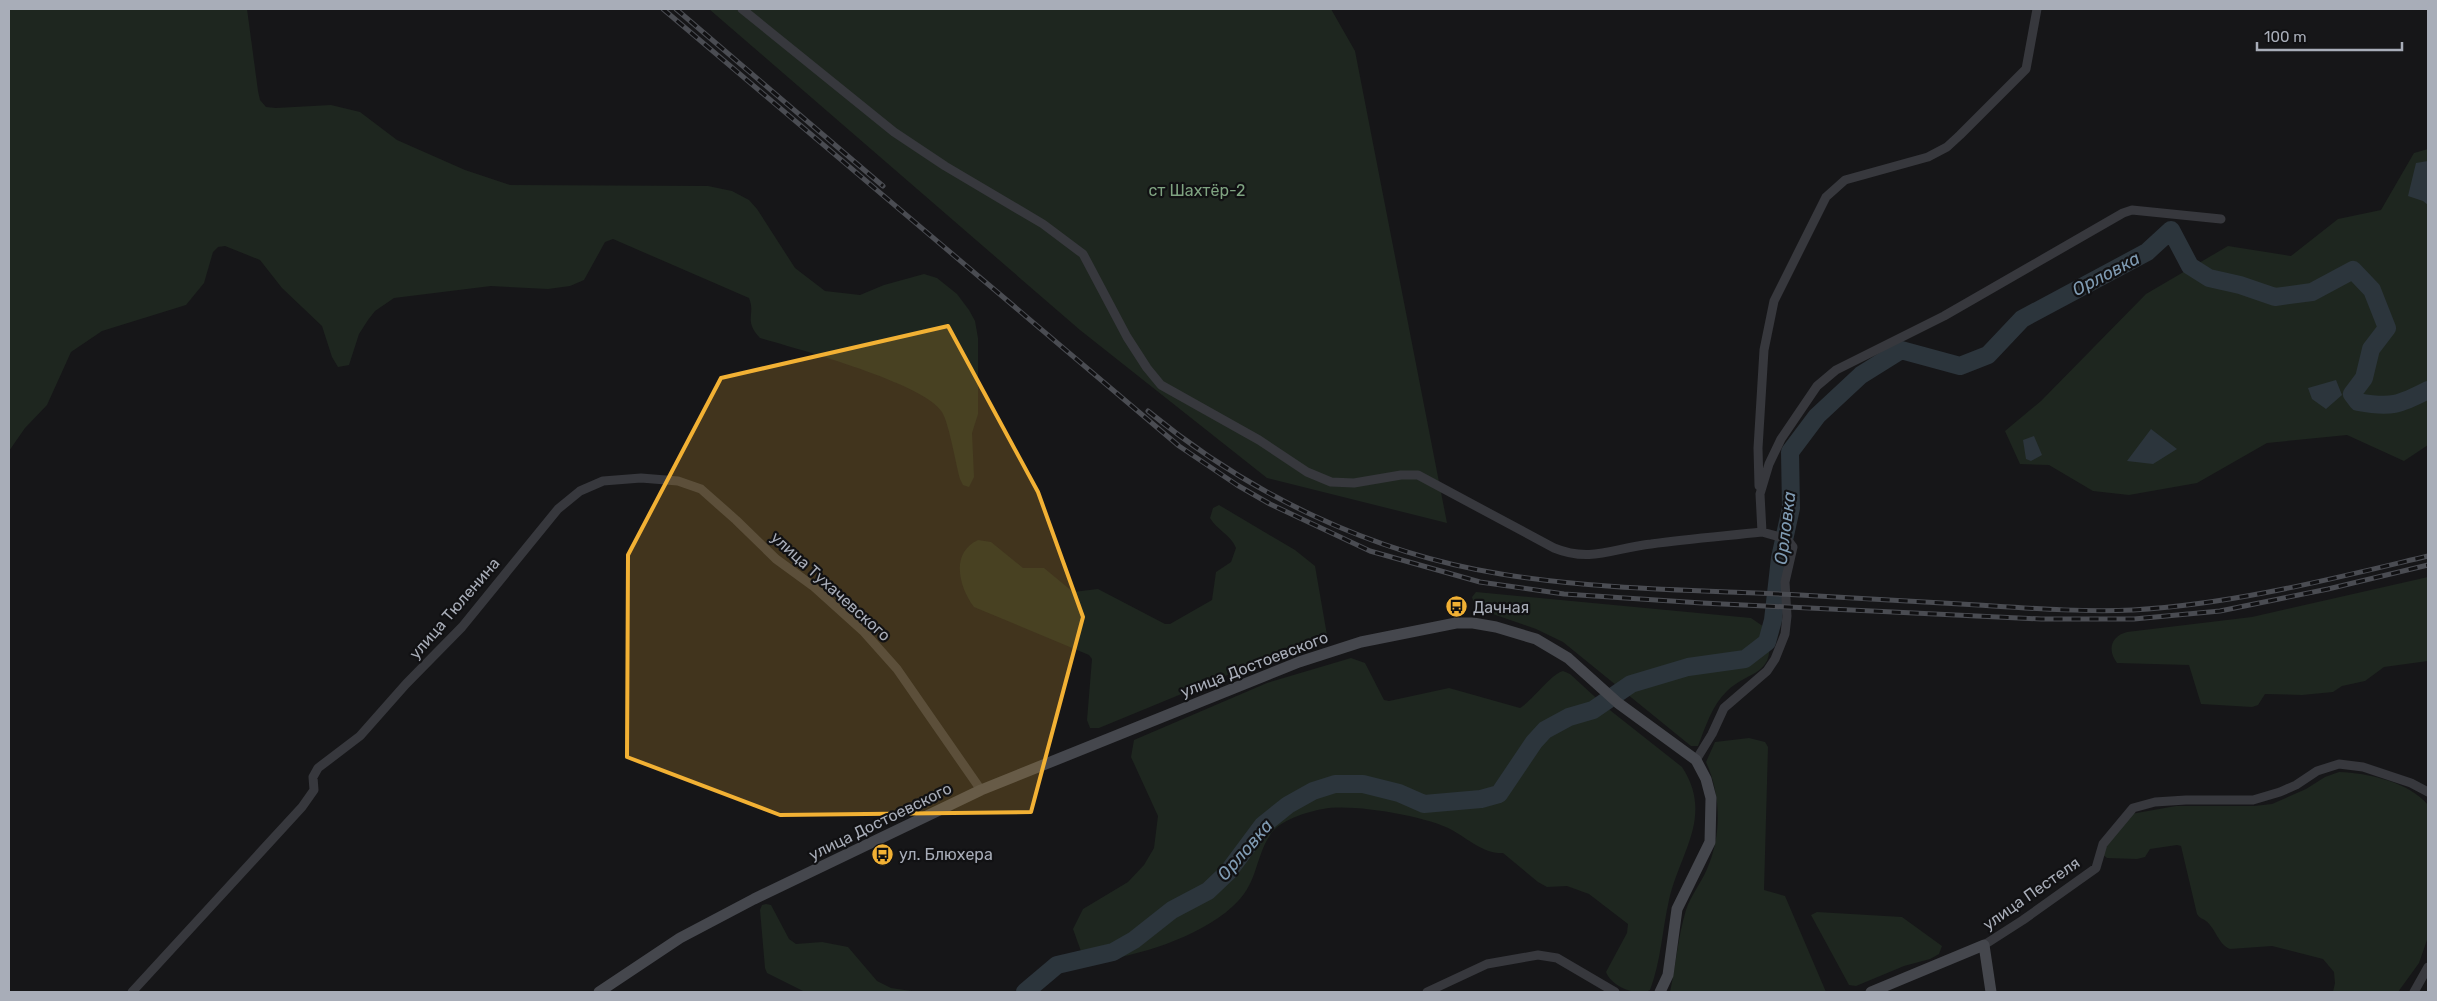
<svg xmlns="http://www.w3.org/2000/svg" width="2437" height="1001" font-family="Rubik,sans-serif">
<rect width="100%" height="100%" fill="#161618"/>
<path fill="#1e261f" d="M9,9h238l11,82 2,9 6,7 10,1 55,-3 29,7 37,28 68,30 45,15 198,1 24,5 17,9 8,9 38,59 30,23 35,4 24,-10 40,-11 13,4 20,16 12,16 6,11 3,17v76l-6,19 2,44 -5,10 -6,-2 -3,-6c-4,-14 -11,-56 -18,-67 -18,-29 -145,-63 -182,-74 -17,-18 -4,-23 -11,-40l-136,-59 -8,3 -21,38 -14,6 -22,3 -57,-3 -97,12 -19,13 -7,9 -9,14 -10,31 -11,2 -6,-10 -10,-31 -40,-38 -22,-28 -35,-14 -7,1 -5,5 -9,31 -18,22 -84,26 -31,21 -24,53 -22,23 -16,23z
M709,9h622l24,42 92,472 -180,-45 -187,-148z
M2428,149v296l-24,16 -57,-26 -80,8 -70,40 -68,12 -36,-4 -44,-26 -29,-1 -15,-33 36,-30 105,-107 82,-48 63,10 47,-37 43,-9 33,-57z
M1219,505l76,45 20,16 12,69 -6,8 -62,19 -160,66h-9l-3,-8 5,-61 -3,-4 -115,-48c-15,-20 -24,-54 4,-67l13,2 32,26h21l29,24 25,-3 67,35h5l42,-24 4,-28 15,-10 5,-14c-5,-13 -19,-18 -26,-30l3,-10z
M2428,577v84l-44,6 -19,14 -23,5 -9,6 -31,3 -37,-1 -7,11 -6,2 -51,-3 -12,-39 -72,-2c-10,-13 -6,-27 10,-31l125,-15z
M1476,592l275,26 16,11c11,48 -17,40 -40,62 -15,14 -22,37 -29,55h-7l-128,-104 -27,-13 -46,-16 -16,-9 -2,-7z
M1351,658l14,5 19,37 5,1 60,-13 71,20c15,-10 30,-33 43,-37l7,3 36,33 76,60c32,49 -2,85 -13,133 -7,31 -8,61 -19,90 -14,7 -39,-4 -44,-18l21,-39 1,-9 -39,-30 -22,-8 -20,1 -9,-5 -35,-29c-19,1 -35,-14 -51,-23 -25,-14 -101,-27 -129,-21 -16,3 -44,11 -53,26 -16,25 -12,50 -38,72 -34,31 -95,49 -139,55l-11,-8 -9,-25 10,-20 45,-27 16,-17 10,-17 4,-32 -27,-59 3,-17 133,-57z
M1749,738l16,4 3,5 -4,143 21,6 41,96h-156c6,-27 8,-56 16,-82 5,-15 15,-27 21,-41 15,-34 14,-74 -1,-107l9,-20z
M2339,772c29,1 70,10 89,33v132l-9,26 -21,29h-65l2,-9 -1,-11 -11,-13 -51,-13 -42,3c-12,-5 -14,-20 -24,-28 -4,-3 -6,-2 -9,-7l-16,-68 -4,-1 -27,4 -5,8 -8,2 -30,-1 -5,-4 2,-9 27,-31 45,-8h78l18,-2 34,-15 19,-12z
M766,904l5,1 18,34 7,5 26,-2 26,5 29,34 14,7 27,4h-113l-38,-19 -2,-5 -5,-58 2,-5z
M1817,912l85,5 40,29 -3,8 -9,5 -26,7 -48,20 -7,-1 -38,-70z"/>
<path fill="#2c353c" d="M2428,161v44l-5,-4 -15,-5 8,-33z
M2336,380l6,15 -16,14 -14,-10 -4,-11z
M2151,429l26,20 -24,15 -26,-3z
M2034,436l8,19 -11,6 -5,-2 -3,-19z"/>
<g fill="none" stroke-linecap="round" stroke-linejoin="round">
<path stroke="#2c353c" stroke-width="18" d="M1025,992l32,-27 56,-13 21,-12 38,-30 36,-19 20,-19 35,-47 25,-20 25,-14 22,-7h28l36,9 25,11 57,-5 18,-5 35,-52 11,-12 24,-13 24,-7 38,-26 57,-17 57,-8 22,-17 6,-22 7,-62 11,-50 -1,-56 27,-36 44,-41 40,-25 59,16 28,-11 34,-36 125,-67 24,-22 19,36 19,12 31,7 35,12 37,-5 41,-22 19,20 15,38 -16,21 -7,29 -12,16 6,8c33,6 41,3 70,-12"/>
<path stroke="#37383d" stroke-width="9" d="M742,9l152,123 51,34 98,58 40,30 44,83 20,31 14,17 98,55 48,32 24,10 23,1 47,-8h17l136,73c37,15 60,0 97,-4 37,-5 74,-8 111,-12
M1759,486l-1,-38 6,-98 10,-49 52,-104 19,-17 83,-23 19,-10 13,-12 66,-66 11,-60
M1696,760l16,-26 12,-26 43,-37 8,-12 10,-25 2,-18 -2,-34 8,-35 -6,-8 -25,-7 -2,-38 9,-30 12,-25 36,-53 19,-16 108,-54 179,-103 9,-3 89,9
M1984,945l39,-25 73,-52 7,-24 30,-36 22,-6 31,-2h67l27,-8 16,-7 21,-14 22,-7 24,3 48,16 17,9
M132,992l170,-185 12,-17 -1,-13 5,-9 42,-32 46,-52 56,-57 96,-118 22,-18 23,-10 38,-3 37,3 23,8 35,31 40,39 37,27 51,46 33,37 84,121
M1427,992l60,-28 51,-9 19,3 58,34
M2414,992l14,-25"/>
<path stroke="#45474d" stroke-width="11" d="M599,992l81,-54 74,-39 227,-109 318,-128 62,-20 95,-19h17l23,4 40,12 32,19 50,45 78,57 10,19 5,19 -1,44 -33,67 -9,66 -8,17
M1871,992l113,-47 7,47"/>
<defs>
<path id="rail" d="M663,9l516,437 58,39 33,19 100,47 110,31 84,12 138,9 339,16h93l86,-8 108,-22 100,-24
M676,9l207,177
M1148,411c101,83 223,142 353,163 98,16 200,16 299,21 65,4 129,7 193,11 47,3 94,6 140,4 101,-6 198,-31 295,-54"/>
</defs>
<use href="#rail" stroke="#4a4c52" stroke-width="5"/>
<use href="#rail" stroke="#111113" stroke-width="3" stroke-dasharray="9" stroke-linecap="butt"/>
</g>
<path fill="#f2b134" fill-opacity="0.2" stroke="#f2b134" stroke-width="4" stroke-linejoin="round" d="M948,326l90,166 45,125 -52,195 -251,3 -153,-58 1,-202 93,-177z"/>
<defs>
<symbol id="bus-disc" viewBox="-11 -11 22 22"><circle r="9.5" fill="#f2b134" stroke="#111113"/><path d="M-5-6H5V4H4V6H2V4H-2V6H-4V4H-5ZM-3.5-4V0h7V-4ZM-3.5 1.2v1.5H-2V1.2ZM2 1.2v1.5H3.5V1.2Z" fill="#111"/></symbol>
</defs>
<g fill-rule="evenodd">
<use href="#bus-disc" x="1444" y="594" width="25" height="25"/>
<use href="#bus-disc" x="870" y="842" width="25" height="25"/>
</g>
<g text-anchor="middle" stroke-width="4.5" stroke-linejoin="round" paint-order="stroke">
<g font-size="16" fill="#7fa381" stroke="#111113">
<text x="1197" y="196">ст Шахтёр-2</text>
</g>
<g font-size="16" fill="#a8adb8" stroke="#111113">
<text transform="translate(831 586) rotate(42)" y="6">улица Тухачевского</text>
<text transform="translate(454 608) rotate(-49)" y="6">улица Тюленина</text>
<text transform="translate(1254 664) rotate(-21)" y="6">улица Достоевского</text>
<text transform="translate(880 821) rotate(-26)" y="6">улица Достоевского</text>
<text transform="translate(2031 893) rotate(-35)" y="6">улица Пестеля</text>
</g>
<g font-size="16" fill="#a8adb8" stroke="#111113" text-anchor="start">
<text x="1473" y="613">Дачная</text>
<text x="899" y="860">ул. Блюхера</text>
</g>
<g font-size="18" font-style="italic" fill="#7f9bb3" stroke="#111113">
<text transform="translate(2106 274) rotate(-28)" y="6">Орловка</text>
<text transform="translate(1785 528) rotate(-83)" y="6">Орловка</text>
<text transform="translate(1245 850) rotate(-49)" y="6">Орловка</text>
</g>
</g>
<rect width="2437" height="1001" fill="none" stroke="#a8adb8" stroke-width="20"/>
<path d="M2257 42v8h145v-8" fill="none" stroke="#a8adb8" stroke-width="2.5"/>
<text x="2264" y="42" font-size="15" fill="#a8adb8" stroke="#111113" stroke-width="4" paint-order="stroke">100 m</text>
</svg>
